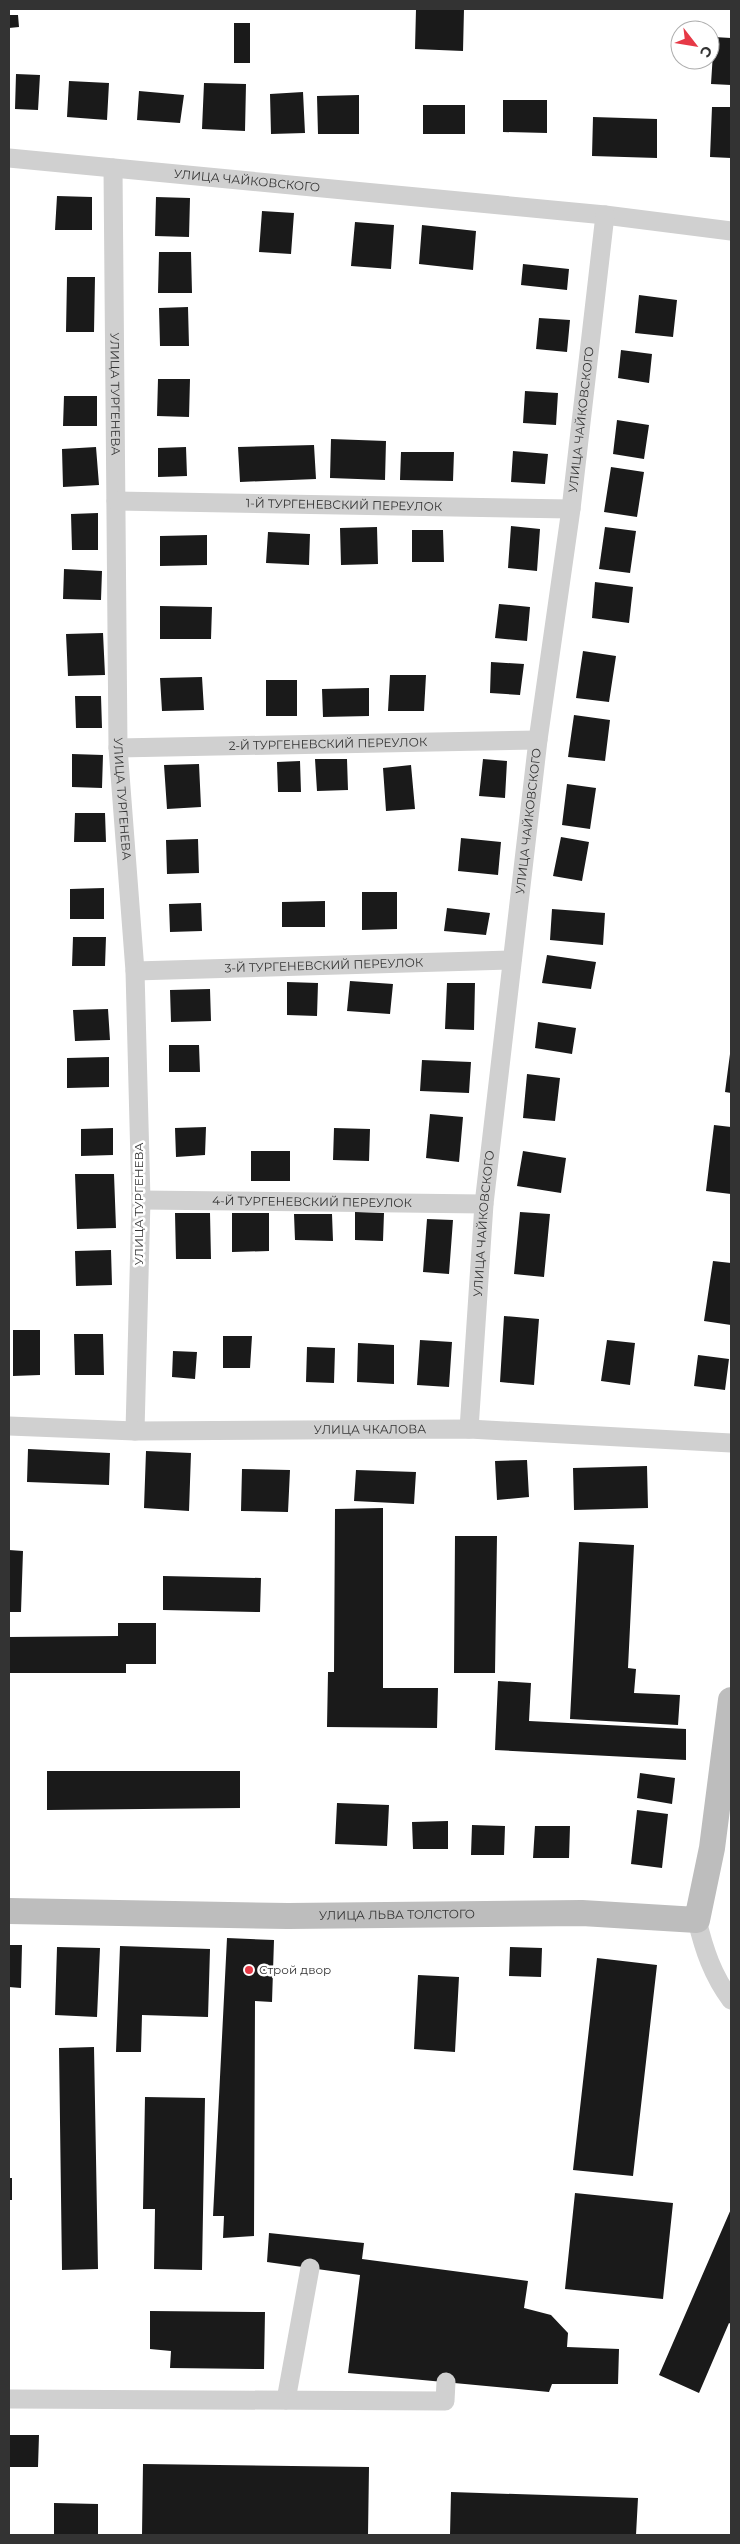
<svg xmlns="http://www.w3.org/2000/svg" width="740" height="2544" font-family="Montserrat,sans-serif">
<rect width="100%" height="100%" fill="#fff"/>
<path fill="#1a1a1a" d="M416,9h48l-1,42 -48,-2z
M9,15h9l1,12 -10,1z
M234,23h16v40h-16z
M714,37l17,1v47l-20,-1z
M16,74l24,1 -2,35 -23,-1z
M69,81l40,2 -2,37 -40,-3z
M204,83l42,1 -1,47 -43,-2z
M139,91l45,4 -4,28 -43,-3z
M303,92l2,41 -34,1 -1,-40z
M359,95v39h-41l-1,-38z
M503,100h44v33l-44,-1z
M423,105h42v29h-42z
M712,107h19v51l-21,-1z
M593,117l64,2v39l-65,-2z
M57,196l35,1v33h-37z
M156,197l34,1 -1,39 -34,-1z
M262,211l32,2 -3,41 -32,-2z
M355,222l39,3 -3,44 -40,-3z
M422,225l54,6 -3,39 -54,-6z
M159,252h32l1,41h-34z
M523,264l46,5 -2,21 -46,-5z
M67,277h28l-1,55h-28z
M639,295l38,5 -4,37 -38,-4z
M188,307l1,39h-29l-1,-38z
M539,318l31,2 -3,32 -31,-3z
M621,350l31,4 -3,29 -31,-5z
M158,379h32l-1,38 -32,-1z
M525,391l33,2 -2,32 -33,-2z
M64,396h33v30h-34z
M617,420l32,5 -5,34 -31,-5z
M331,439l55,2 -1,39 -55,-2z
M314,445l2,34 -76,3 -2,-35z
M96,447l3,38 -36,2 -1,-38z
M186,447l1,29 -29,1v-29z
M513,451l35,3 -3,30 -34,-2z
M401,452h53l-1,29 -53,-1z
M611,467l33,5 -7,45 -33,-5z
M98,513v37h-26l-1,-36z
M511,526l29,3 -3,42 -29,-3z
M377,527l1,37 -37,1 -1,-37z
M605,527l31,4 -6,42 -31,-4z
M412,530h31l1,32h-32z
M268,532l42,2 -1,31 -43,-2z
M207,535v30l-47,1v-30z
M64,569l38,2 -1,29 -38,-1z
M595,582l38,5 -4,36 -37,-5z
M499,604l31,3 -3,34 -32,-3z
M160,606l52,1 -1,32h-51z
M103,633l2,42 -37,1 -2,-42z
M583,651l33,5 -7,46 -33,-4z
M491,662l33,2 -4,31 -30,-2z
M390,675h36l-2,36h-36z
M202,677l2,33 -42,1 -2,-33z
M266,680h31v36h-31z
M369,688v28l-46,1 -1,-28z
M75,696h26l1,32h-26z
M574,715l36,5 -5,41 -37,-4z
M72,754l31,1 -1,33 -30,-1z
M315,759h32l1,31 -31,1z
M483,759l24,2 -2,37 -26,-2z
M300,761l1,31h-23l-1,-30z
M199,764l2,43 -34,2 -3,-44z
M411,765l4,44 -29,2 -3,-43z
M567,784l29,4 -6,41 -28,-4z
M75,813h30l1,29h-32z
M561,837l28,5 -7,39 -29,-5z
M461,838l40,4 -3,33 -40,-4z
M198,839l1,34 -32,1 -1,-34z
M104,888v31h-34v-30z
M362,892h35v37l-35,1z
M325,901v26h-43v-25z
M201,903l1,28 -32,1 -1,-28z
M447,908l43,5 -4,22 -42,-4z
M552,909l53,4 -2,32 -53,-5z
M73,937h33l-1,29h-33z
M547,955l49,7 -5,27 -49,-6z
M350,981l43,3 -3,30 -43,-3z
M287,982l31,1 -1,33 -30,-1z
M447,983h28l-1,47 -29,-1z
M210,989l1,32 -40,1 -1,-32z
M108,1009l2,31 -35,1 -2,-31z
M538,1022l38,6 -4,26 -37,-6z
M169,1045h30l1,27h-31z
M730,1054h1v39l-6,-1z
M109,1057v30l-42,1v-30z
M422,1060l49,2 -2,31 -49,-2z
M527,1074l33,4 -5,43 -32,-3z
M430,1114l33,3 -4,45 -33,-4z
M714,1125l17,2v67l-25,-3z
M206,1127l-1,28 -29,2 -1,-29z
M113,1128v27l-32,1v-27z
M334,1128l36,1 -1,32 -36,-1z
M251,1151h39v30h-39z
M523,1151l43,7 -5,35 -44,-7z
M75,1174h39l2,54 -39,1z
M355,1212l29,1 -1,28 -28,-1z
M520,1212l30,2 -6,63 -30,-3z
M175,1213h35l1,46h-35z
M232,1213h37v38l-37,1z
M294,1214h38l1,27 -38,-1z
M427,1219l26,1 -4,54 -26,-2z
M111,1250l1,35 -36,1 -1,-35z
M713,1261l18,2v62l-27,-4z
M504,1316l35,3 -5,66 -34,-3z
M13,1330h27v45l-27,1z
M74,1334h29l1,41h-29z
M223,1336h29l-2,32h-27z
M420,1340l32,2 -3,45 -32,-2z
M607,1340l28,3 -5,42 -29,-4z
M358,1343l36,2v39l-37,-2z
M307,1347l28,1 -1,35 -28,-1z
M173,1351l24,1 -2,27 -23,-2z
M698,1355l31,4 -4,31 -31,-4z
M28,1449l82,4 -1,32 -82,-3z
M146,1451l45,2 -2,58 -45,-3z
M527,1460l2,37 -32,3 -2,-39z
M647,1466l1,42 -74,2 -1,-42z
M242,1469l48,1 -2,42 -47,-1z
M356,1470l60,2 -2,32 -60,-3z
M383,1508v180h55l-1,40 -110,-1 1,-55h6l1,-163z
M455,1536h42l-2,137h-41z
M579,1542l55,3 -6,123 8,1 -2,24 46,2 -2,30 -108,-6z
M9,1550l14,1 -2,61h-12z
M163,1576l98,2 -1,34 -97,-2z
M118,1623h38v41h-30v9h-117v-36l109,-1z
M498,1681l33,2 -2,38 157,8v31l-191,-10z
M47,1771h193v37l-193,2z
M640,1773l35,5 -3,26 -35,-6z
M337,1803l52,2 -2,41 -52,-2z
M637,1810l31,4 -6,54 -31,-4z
M448,1821v28h-35l-1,-27z
M472,1825l33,1 -1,29h-33z
M535,1826h35l-1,32h-36z
M227,1938l47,2 -2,62 -17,-1 -1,235 -31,2 1,-22h-11z
M9,1945h13l-1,43 -12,-1z
M120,1946l90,3 -2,68 -66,-2 -1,37h-25z
M57,1947l43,1 -3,69 -42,-2z
M510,1947l32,1 -1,29 -32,-1z
M597,1958l60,7 -24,211 -60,-6z
M418,1975l41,2 -4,75 -41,-3z
M94,2047l4,222 -36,1 -3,-222z
M145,2097l60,1 -3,172 -48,-1 1,-60h-12z
M9,2178h3v22h-3z
M575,2193l98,10 -10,96 -98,-10z
M731,2209v115l-2,-1 -30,70 -40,-18z
M269,2233l95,10 -2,16 166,22 -4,27 27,7 17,18 -1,14 52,2 -1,35h-66l-3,8 -201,-19 12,-98 -93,-13z
M150,2311l115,1 -1,57 -94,-1 1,-17 -21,-2z
M9,2435h30l-1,32h-29z
M143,2464l226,3 -1,68h-226z
M451,2492l187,6 -2,37h-186z
M54,2503l44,1v31h-44z"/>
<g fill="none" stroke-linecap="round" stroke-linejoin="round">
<g stroke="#d0d0d0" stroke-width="19">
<path id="s1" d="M9,158l596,57 126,16"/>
<path id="s2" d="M113,168l5,580 17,223 6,229 -6,231"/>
<path id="s3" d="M116,501l455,8"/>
<path id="s4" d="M118,748l420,-8"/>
<path id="s5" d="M135,971l377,-11"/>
<path id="s6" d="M141,1200l343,4"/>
<path id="s7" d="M9,1426l126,5 334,-2 262,14"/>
<path id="s8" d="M469,1429l15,-225 54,-464 33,-231 34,-294"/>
<path d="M697,1920c7,30 16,56 34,80"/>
<path d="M9,2399l436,2 1,-19"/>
<path d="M286,2400l24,-132"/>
</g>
<path stroke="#bdbdbd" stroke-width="26" id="s9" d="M9,1911l279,5 294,-3 115,7 15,-72 19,-148"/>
</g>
<circle fill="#e63946" stroke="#fff" stroke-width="2" cx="249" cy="1970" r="5"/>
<g text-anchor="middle" stroke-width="5" stroke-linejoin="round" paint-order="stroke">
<g font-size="12" fill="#333" stroke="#fff">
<text dy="4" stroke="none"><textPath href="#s1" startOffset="239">УЛИЦА ЧАЙКОВСКОГО</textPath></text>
<text dy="4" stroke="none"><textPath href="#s2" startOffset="226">УЛИЦА ТУРГЕНЕВА</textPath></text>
<text dy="4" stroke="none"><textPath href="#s8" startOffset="1016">УЛИЦА ЧАЙКОВСКОГО</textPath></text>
<text dy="4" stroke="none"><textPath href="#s3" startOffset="228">1-Й ТУРГЕНЕВСКИЙ ПЕРЕУЛОК</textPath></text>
<text dy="4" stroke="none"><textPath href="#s4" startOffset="210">2-Й ТУРГЕНЕВСКИЙ ПЕРЕУЛОК</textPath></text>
<text dy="4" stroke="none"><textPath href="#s2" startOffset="631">УЛИЦА ТУРГЕНЕВА</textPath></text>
<text dy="4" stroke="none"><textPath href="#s8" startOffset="611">УЛИЦА ЧАЙКОВСКОГО</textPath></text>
<text dy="4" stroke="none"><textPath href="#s5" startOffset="189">3-Й ТУРГЕНЕВСКИЙ ПЕРЕУЛОК</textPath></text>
<text dy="4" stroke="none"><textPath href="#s6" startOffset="171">4-Й ТУРГЕНЕВСКИЙ ПЕРЕУЛОК</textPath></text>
<text transform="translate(139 1204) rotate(-90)" y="4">УЛИЦА ТУРГЕНЕВА</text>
<text dy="4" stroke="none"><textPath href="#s8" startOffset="206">УЛИЦА ЧАЙКОВСКОГО</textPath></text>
<text dy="4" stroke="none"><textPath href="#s7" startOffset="361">УЛИЦА ЧКАЛОВА</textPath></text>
<text dy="4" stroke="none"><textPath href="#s9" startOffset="388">УЛИЦА ЛЬВА ТОЛСТОГО</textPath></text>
</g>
<g font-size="12" fill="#333" stroke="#fff" text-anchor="start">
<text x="259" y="1974">Строй двор</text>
</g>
</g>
<rect width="740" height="2544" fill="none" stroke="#333333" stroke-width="20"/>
<g transform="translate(695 45) rotate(121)"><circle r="24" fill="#ffffff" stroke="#adadad"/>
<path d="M0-4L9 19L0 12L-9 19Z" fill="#e63946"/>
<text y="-8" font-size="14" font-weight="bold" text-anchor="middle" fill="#333333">С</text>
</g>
</svg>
